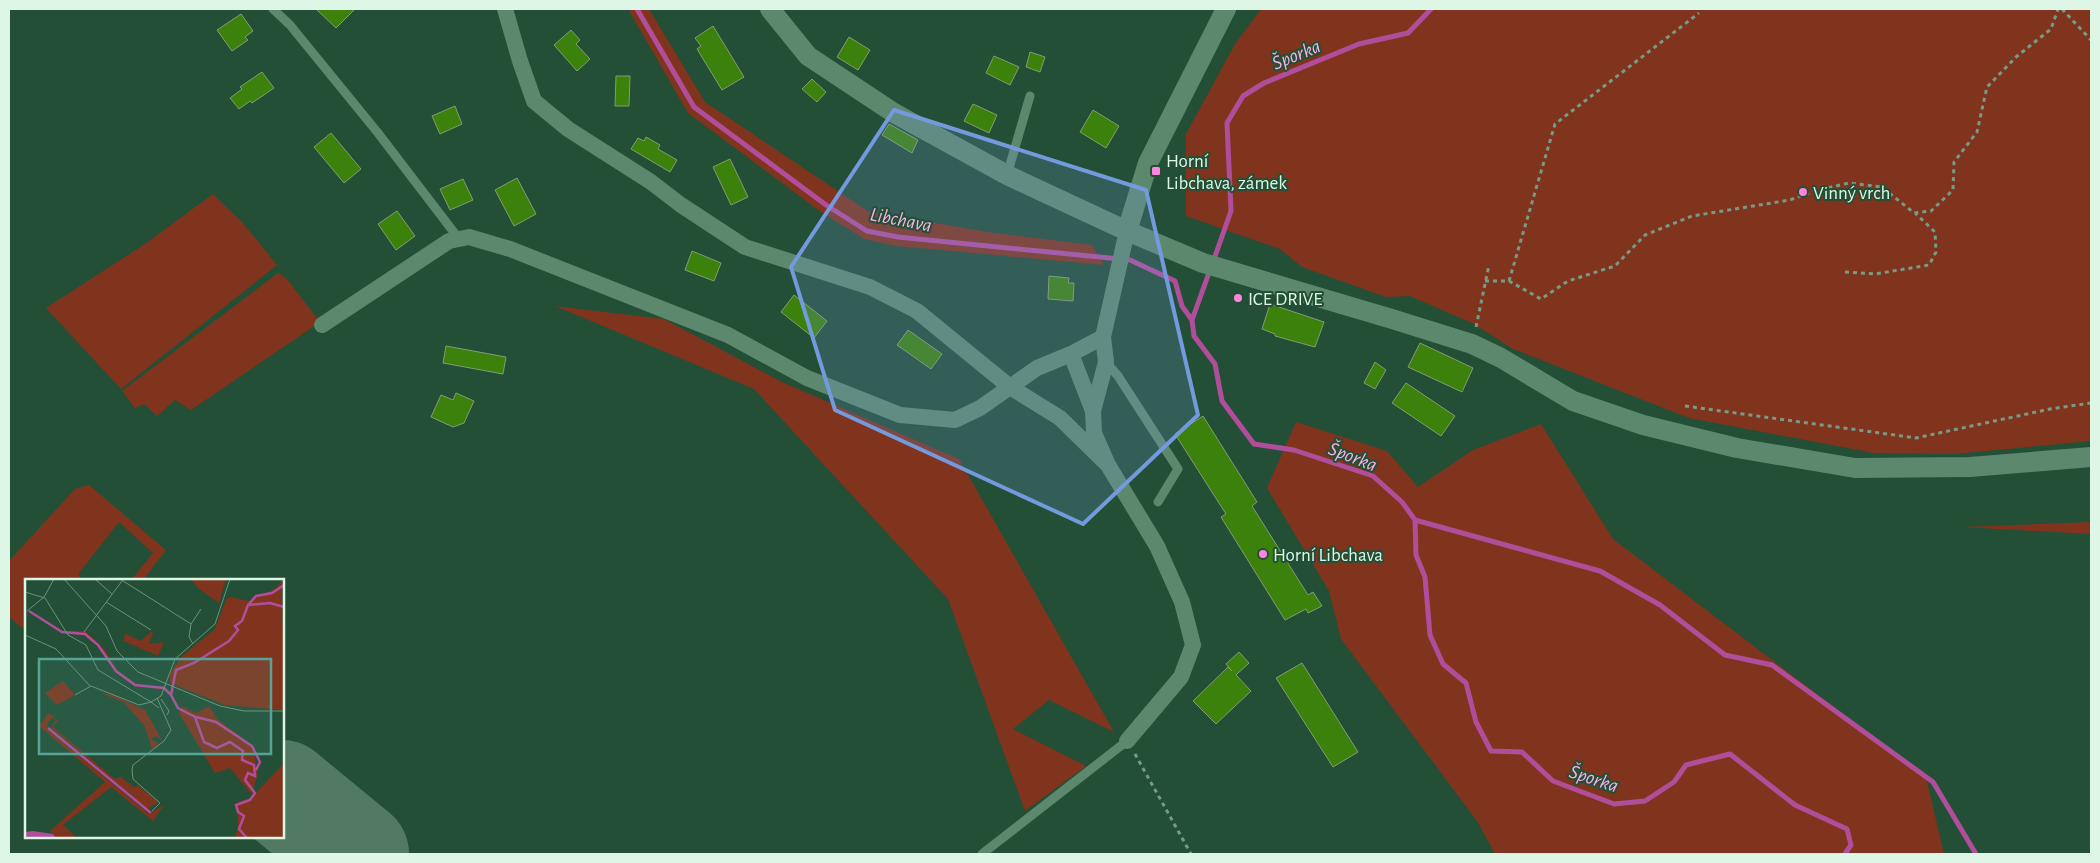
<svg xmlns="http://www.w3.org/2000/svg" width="2100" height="863" font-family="'Alegreya Sans',sans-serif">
<rect width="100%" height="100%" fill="#224f36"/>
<path fill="#81341d" d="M628,9h21l56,93 164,110 126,21 97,12 12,20 -208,-19 -32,-7 -43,-27 -133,-99z
M1261,9h830v432l-137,13 -80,-1 -185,-35 -176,-69 -39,-25 -64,-28 -24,1 -84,-30 -22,-18 -94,-33v-82l49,-90z
M213,194l29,28 35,43 -156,124 -75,-81 99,-64z
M278,273l8,5 34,44 -129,88 -16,-10 -18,16 -13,-12 -9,4 -13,-17z
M555,306l109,13 118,63 177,77 155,273 -65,-32 -36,29 73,37 -61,45 -77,-212 -194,-210z
M1296,422l91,29 31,36 55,-37 68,-26 72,115 313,238 18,77h-449l-18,-33 -136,-182 -12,-48 -62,-103z
M89,485l77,65 -23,30h-12l22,-27 -34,-31 -40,51 1,7h-54v51l-17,-14v-56l66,-72z
M2091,522v12l-129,-7z
M283,751l114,96 9,7h-24l-99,-82z
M283,817l45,37h-37l-21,-17h12z"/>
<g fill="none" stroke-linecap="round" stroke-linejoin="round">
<path stroke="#b14e9b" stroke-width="5" d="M637,9l57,98 132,98 41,26 31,6 232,23 45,21 7,25 10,14
M1213,262l18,-51 -4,-88 16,-27 21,-13 95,-39 49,-11 23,-24
M1210,270l-18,50 2,16 21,28 7,37 32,43 40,6 79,26 29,26 13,18 1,35 9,22 5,58 13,29 23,19 10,39 15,29 31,1 31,29 61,23 31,-3 29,-19 12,-17 44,-11 65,51 52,24 4,16 -6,9
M1415,520l185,51 60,34 65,50 47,10 161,117 43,72"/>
<path stroke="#527a63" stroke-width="106" d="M282,793l74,61"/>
</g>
<path fill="#3b810b" stroke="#819d75" d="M316,9h39l-19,19z
M241,14l12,17 -8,6 3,3 -16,11 -15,-21z
M713,26l31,51 -22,13 -25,-41 4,-3 -6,-8z
M571,30l9,10 -4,4 14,15 -13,12 -23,-26z
M849,37l21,13 -12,20 -21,-13z
M1030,52l15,5 -5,15 -14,-5z
M994,56l25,11 -9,18 -24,-12z
M262,72l12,16 -22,15 -2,-2 -11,8 -9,-11 12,-9 -2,-2z
M616,76h14l-1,30h-14z
M812,79l14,13 -9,10 -15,-13z
M973,104l24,11 -8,18 -25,-12z
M455,106l7,18 -22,10 -8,-18z
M1093,110l26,16 -13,22 -26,-16z
M889,124l29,16 -6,13 -30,-18z
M331,133l30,36 -17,14 -30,-36z
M646,137l14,8 -2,4 19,11 -7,12 -39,-23 7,-11 6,3z
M730,159l18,38 -17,8 -18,-38z
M517,178l19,36 -22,12 -19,-36z
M463,179l10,21 -23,10 -10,-21z
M397,211l18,25 -19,14 -18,-26z
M692,251l29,12 -7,18 -29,-11z
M1049,276l20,2 -1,5h6l-1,18 -25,-2z
M794,295l33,26 -13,17 -33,-26z
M1270,304l54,18 -9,25 -40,-11v-2l-13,-5z
M908,330l34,24 -11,15 -34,-24z
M1420,343l53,25 -11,24 -54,-25z
M446,346l60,11 -3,17 -60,-11z
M1375,362l11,8 -11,19 -11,-6z
M1406,383l49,33 -14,20 -49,-33z
M456,393l18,8 -10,22 -11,4 -22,-10 10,-22 12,5z
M1203,416l54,86 -5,4 56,89 5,-3 9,14 -14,7 -2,-4 -21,11 -64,-103 5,-3 -51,-80z
M1239,652l10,11 -13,12 15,16 -35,33 -23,-23 35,-34 4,4 -6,-7z
M1302,663l56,89 -25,15 -57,-89z"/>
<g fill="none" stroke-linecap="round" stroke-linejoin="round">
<path stroke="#779b86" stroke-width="3" stroke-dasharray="4 4" stroke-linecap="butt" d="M2062,9l29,31
M1845,272l30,2 54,-9 7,-13 -1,-20 -20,-19
M1485,281h24l32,18 27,-18 47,-15 30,-31 47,-19 98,-16 24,-9 35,-8 33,4 32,26 17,-2 22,-21 1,-28 23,-30 10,-45 29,-30 35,-28 7,-20
M1509,281l46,-157 144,-111
M1476,327l13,-62
M1685,406l231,32 134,-29 41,-6
M1135,754l56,100"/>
<path stroke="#5c896d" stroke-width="9" d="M273,9l17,16 88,108 81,106
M1007,175l23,-79
M1106,362l12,14 60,93 -20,33
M982,854l145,-113"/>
<path stroke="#5c896d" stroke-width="16" d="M505,9l15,52 14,40 34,28 83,53 30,23 64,42 125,40 47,24 93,76 27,-19 34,-14 32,-17 24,-106
M322,325l127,-84 20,-4 41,12 218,86 79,43 93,37 55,5 25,-12 30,-21 50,31 48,47
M1071,354l22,57 1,22 14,32 49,81 25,56 11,43 -12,32 -54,64
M1093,411l13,-49 -3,-25"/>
<path stroke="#5c896d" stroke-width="20" d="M770,9l38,47 86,57 113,62 120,56 76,32 189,56 80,25 29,14 72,43 70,24 94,23 118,20 115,-1 121,-10
M1127,231l21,-68 78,-154"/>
</g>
<path fill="#749ade" fill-opacity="0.2" stroke="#749ade" stroke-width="4" stroke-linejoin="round" d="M894,110l252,80 52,225 -115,109 -248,-114 -44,-143z"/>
<g fill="#fe86e1" stroke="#224f36" stroke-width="2">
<rect x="1151" y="166" width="10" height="10" rx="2.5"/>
<circle cx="1803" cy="192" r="5"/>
<circle cx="1238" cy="298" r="5"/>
<circle cx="1263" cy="554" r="5"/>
</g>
<g text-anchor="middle" stroke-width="4" stroke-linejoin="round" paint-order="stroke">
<g font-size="19" fill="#def6e6" stroke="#224f36" text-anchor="start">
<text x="1166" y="167">Horní<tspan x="1166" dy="22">Libchava, zámek</tspan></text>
<text x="1813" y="199">Vinný vrch</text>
<text x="1248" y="305">ICE DRIVE</text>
<text x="1273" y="561">Horní Libchava</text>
</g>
<g font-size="20" font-style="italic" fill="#fcb0e8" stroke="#224f36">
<text transform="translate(1296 54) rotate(-22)" y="7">Šporka</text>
<text transform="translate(901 219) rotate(11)" y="7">Libchava</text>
<text transform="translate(1353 456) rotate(21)" y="7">Šporka</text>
<text transform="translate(1594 778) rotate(18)" y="7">Šporka</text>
</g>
</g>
<g transform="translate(25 579)">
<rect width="259" height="259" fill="#224f36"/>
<path d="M166,0h35l-7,24 -21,-15zM257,0l2,131 -59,-5 -55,-22v-9l12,-18 33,-27 11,-29 3,-3 20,4 28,-13zM129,51l-5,14 15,-2 -6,14 -34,-15 1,-8 15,8zM42,52h18l20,19 12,21 18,12 26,6 -26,-3 -20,-14 -17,-27 -13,-10 -17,-1zM38,102l12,14 -18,10 -12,-12zM76,114l12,2 32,15 17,30 -7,-4 -4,3 8,5 -7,5 -8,-24 -21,-23zM157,127l14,7 13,-7 8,13 35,26 6,27 -6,23 -22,-27 -15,5 -36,-60zM24,134l9,7 -5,7 62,52 6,-2 13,10 5,-1 19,16 -10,7 -97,-81 5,-8 -3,-3 -5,5 -1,7 102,85 15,-9 -11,16 -42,-34 -48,38 14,13h-21l-6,-7 55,-49 -66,-56zM259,184v75h-49l3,-12 -2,-23 16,-6z" fill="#81341d"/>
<path d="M8,252l20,3 3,4h-31v-6z" fill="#b14e9b"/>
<path fill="none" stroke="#b14e9b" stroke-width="2.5" d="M224,25l7,-8 16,-3 12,-8M4,32l33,21 23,2 13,11 18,26 19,14 29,3 6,6M171,138l20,5 36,24 8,16 -4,8M23,149l103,85M222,259l-8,-9 5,-13 -6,-4 -2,-7 14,-5 5,-7 -10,-13 3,-7 7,3 -1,-11 -12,-5 1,-9 -13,-9 -13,6 -13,-6 -9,-25 -17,-9 -7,-13 5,-25 18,-7 35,-22 9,-11 -3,-4 7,-5 6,-16 22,-2 14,4"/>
<path fill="none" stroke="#6d927c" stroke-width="1" d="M39,0l42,47 11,25 21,21 82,34 24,5h40M70,0l17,15M95,0l71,45 -2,13 4,7M0,13l20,6 23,37 18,10 12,25 53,32 10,-6 14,-37 40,-35 15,-45M81,23l45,28M2,32l17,-14 10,-18M166,45l10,-15M59,53l38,-51M0,56l31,14 34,37M50,116l16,-9 48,19 12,-3 8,6M136,120l8,12 -2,4M127,232l8,-8 -27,-24 -1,-9 1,-5 31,-24 7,-11 -14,-32"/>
<path fill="#57a398" fill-opacity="0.15" stroke="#57a398" stroke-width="2.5" d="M14,80h232v95h-232z"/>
<rect width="259" height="259" fill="none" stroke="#def6e6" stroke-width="2.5"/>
</g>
<rect width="2100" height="863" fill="none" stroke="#def6e6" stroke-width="20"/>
</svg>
